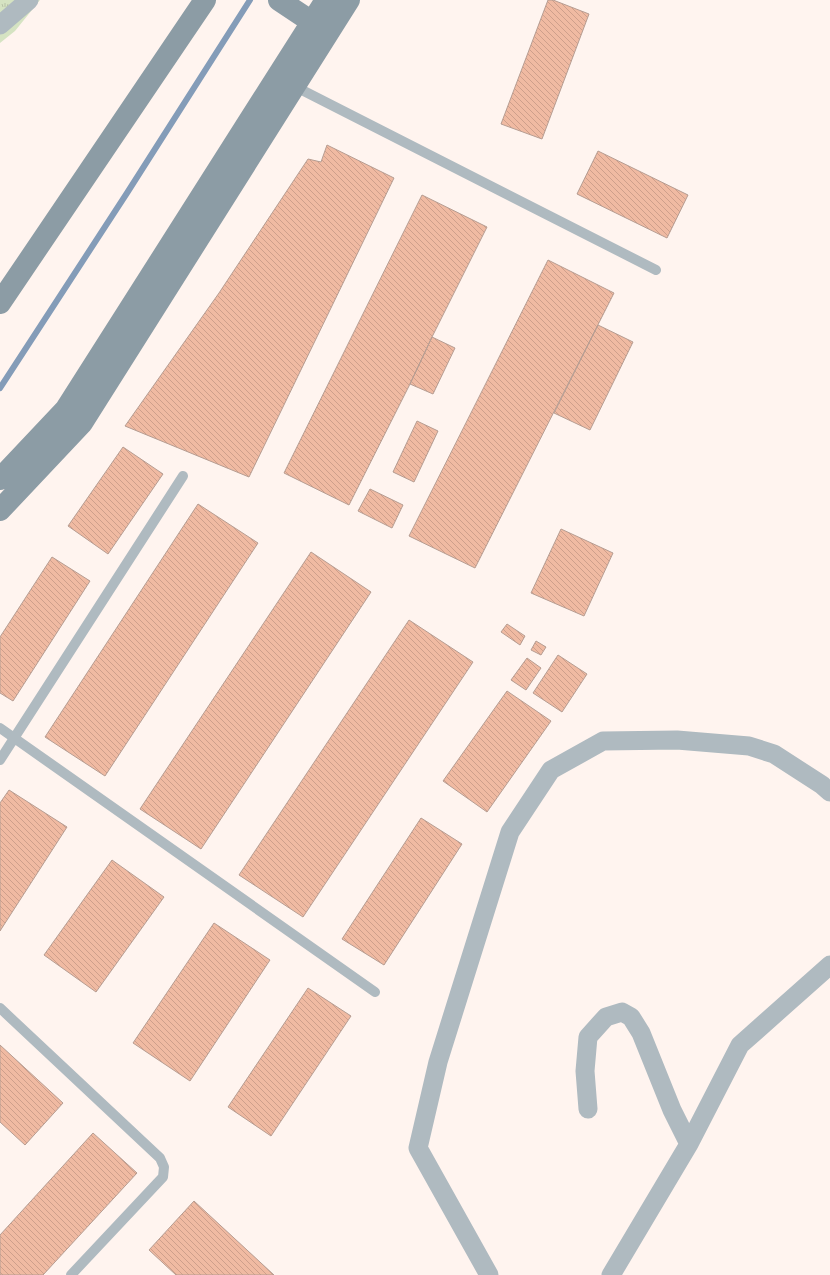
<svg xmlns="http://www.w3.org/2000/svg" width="830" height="1275" font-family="'Asap Condensed',sans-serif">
<defs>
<pattern id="park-tufts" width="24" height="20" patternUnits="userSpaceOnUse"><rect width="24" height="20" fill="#d5e3c2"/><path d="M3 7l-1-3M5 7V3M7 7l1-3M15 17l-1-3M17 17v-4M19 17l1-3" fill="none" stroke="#b7c2a6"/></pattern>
<pattern id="building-back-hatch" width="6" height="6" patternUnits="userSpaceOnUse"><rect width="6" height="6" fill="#f0baa2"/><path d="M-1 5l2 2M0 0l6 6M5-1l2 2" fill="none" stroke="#ce9f8b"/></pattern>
</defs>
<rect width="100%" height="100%" fill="#fff4ef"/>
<path fill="url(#park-tufts)" d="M0,0h40l-25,31 -15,12z"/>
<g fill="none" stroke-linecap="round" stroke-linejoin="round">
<path stroke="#849cb8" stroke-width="6" d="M0,388l127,-195 123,-193"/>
</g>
<path fill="url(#building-back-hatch)" stroke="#b69d92" d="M548,0h5l36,14 -47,125 -41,-15z
M327,145l67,33 -145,299 -124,-51 94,-133 89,-134 13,3z
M598,151l90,44 -21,43 -90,-44z
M422,195l65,32 -55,110 -22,47 -61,121 -65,-32z
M548,260l66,33 -139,275 -66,-32z
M598,325l35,17 -43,88 -36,-17z
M432,337l23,11 -22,46 -23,-10z
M417,421l21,10 -24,51 -21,-10z
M123,447l40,27 -55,80 -40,-28z
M370,489l33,16 -11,23 -34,-17z
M198,504l60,39 -153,233 -60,-39z
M561,529l52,24 -29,63 -53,-23z
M311,552l60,40 -170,257 -61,-40z
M52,557l38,24 -77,120 -13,-8v-56z
M409,620l64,42 -170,255 -64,-42z
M507,624l18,12 -5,9 -19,-13z
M536,641l10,6 -5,8 -10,-5z
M558,655l29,19 -25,38 -29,-19z
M527,658l14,10 -15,22 -15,-10z
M507,691l44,30 -64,91 -44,-31z
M9,790l58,37 -67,104v-128z
M421,818l41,26 -78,121 -42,-26z
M112,860l52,37 -68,95 -52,-37z
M214,923l56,37 -80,121 -57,-38z
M308,988l43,28 -80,120 -43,-29z
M0,1045l63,58 -38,42 -25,-23z
M93,1133l44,40 -94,102h-43v-40z
M194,1201l80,74h-98l-27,-25z"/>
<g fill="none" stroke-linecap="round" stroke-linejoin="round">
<path stroke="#afbac0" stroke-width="10" d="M294,86l362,184
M0,728l375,264
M0,760l183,-284
M0,1008l160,150 4,9 -1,10 -92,98"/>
<path stroke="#afbac0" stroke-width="19" d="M0,25l29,-25
M588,1109l-3,-38 3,-34 18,-20 16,-5 9,5 10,16 31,77 17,34
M489,1275l-71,-127 20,-86 72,-230 41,-62 52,-29 74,-1 72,6 25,8 48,31 8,7
M611,1275l78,-131 51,-99 90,-80"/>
<path stroke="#8c9ca5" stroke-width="22" d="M279,0l33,22
M0,303l205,-303
M0,479l66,-70 260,-409
M0,510l82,-87 267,-423"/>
</g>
</svg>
